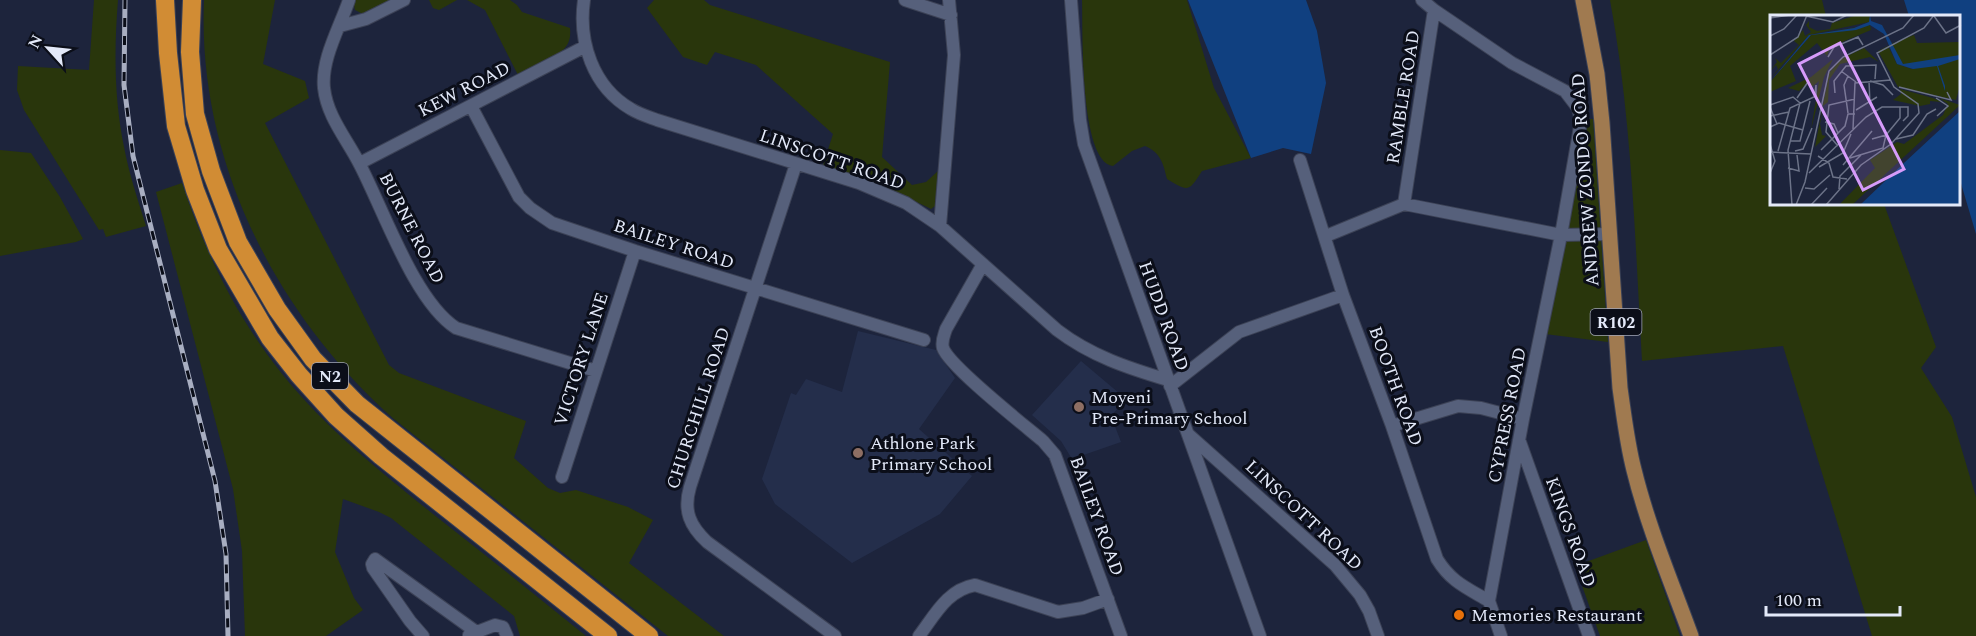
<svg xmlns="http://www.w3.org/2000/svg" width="1976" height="636" font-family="Spectral,serif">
<rect width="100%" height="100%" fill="#1d243c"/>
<path fill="#242e4b" d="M858,331l78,19 19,28 -36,51 53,47 -32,38 -88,49 -77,-59 -13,-25 29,-86 5,2 10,-16 36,13z
M1081,361l45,38 -15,17 10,26 -49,17 -11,-18 -29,-26z"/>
<path fill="#29360c" d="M94,0h24c-4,49 -4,98 6,147 5,27 14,53 22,79l-40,11 -3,-8 -4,1 -75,-120 -7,-20 1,-24 71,4z
M204,0h71l-12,64 42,17 4,17 -44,25 124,242 10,8 127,48 -12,37 34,30 12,5 16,-3 52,17 25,13 -24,43 95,73h-56l-274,-217c-118,-104 -197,-259 -190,-419z
M353,0h37l-27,14 -8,-4z
M429,0h28l-18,10 -6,-2z
M467,0h43l7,5 5,7 48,16c1,10 -1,17 -9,24l-43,23 -33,-65z
M654,0h50l6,5 180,57 -8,95 30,28 14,-3 12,-11 -3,35 -4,3 -4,-2 -45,-22 -59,-20 10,-31 -77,-69 -41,-13 -8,13 -24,-8 -36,-49z
M1082,0h105l27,88 37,70 -49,13c-13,21 -14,21 -35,8 -4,-16 -6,-26 -22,-33l-13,5 -19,15c-34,-4 -30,-138 -31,-166z
M1610,0h212l4,16h-54v188h112l52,143 -15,21 31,49 24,80v139h-104l-89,-290 -141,15c-7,-121 -10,-242 -32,-361z
M1589,119h4l15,223 -63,-8z
M0,150l31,3 29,44 23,42 -7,3 -76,14z
M182,183c23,70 55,135 101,192 43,54 97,96 150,139 51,40 103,81 153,122h-66l-6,-20 -123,-98 -12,-6 -36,-13 -8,53 19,46 9,12 -37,26h-81l-3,-85 -9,-62 -77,-297z
M1646,540l34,96h-80l-25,-70z"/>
<path fill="#104080" d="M1188,0h118l11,31 9,52 -15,71 -28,-6 -32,10z
M1904,0h72v234l-16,-54v-164h-51z"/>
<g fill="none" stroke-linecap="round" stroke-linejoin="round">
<defs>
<path id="minor" d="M349,0c-9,27 -28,59 -25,88 3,28 22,50 35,75 24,45 55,138 97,165l140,43
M584,0c-6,42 9,87 47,109 8,5 18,8 26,11l202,63 47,20 34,23 117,104c34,26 71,38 111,50
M905,0l46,15
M1071,0l9,120 4,24 176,492
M1434,10l78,53 53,28 13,17 3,13 -20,114 -38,184 -34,182
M340,26l26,-7 38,-19
M471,106l48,91 11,11 22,15 83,28 289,89
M1300,160l43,135 49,131 45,133c14,23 30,29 52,42
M360,163l224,-116
M796,164l-106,323c-7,24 0,39 17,55l128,94
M1404,204l30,-194 -12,-10
M940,226l14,-171 -5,-55
M1326,236l78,-32 157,31 48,-1
M983,264l-37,65c-2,7 -5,12 -3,19 6,18 81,77 100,93l12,14 66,181
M1170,386l69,-54 104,-37
M1392,426l66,-20 23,2 42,11
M1189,435l146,130 25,30 9,16 9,25
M1520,442l69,194
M562,477l73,-226
M1489,601l12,35
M469,635l26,-10 8,2 4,9
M423,636l-13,-15 -37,-53 -1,-4 3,-5 100,72
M919,636c16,-21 28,-46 56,-51l83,27 25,-4 25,-9"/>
<path id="major" d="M1583,0l14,74 5,49 18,265c4,28 7,55 14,82 14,57 37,111 57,166"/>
<path id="highway" d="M165,0l3,53 8,73 19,64 23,59 52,89 29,37 37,41 45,40 227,180
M192,0l-2,52 5,62 16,57 27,71 39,67 36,50 44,45 292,232"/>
</defs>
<use href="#minor" stroke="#3c4256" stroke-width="14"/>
<use href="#major" stroke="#3c4256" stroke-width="17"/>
<use href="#highway" stroke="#3c4256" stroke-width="20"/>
<use href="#minor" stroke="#56607b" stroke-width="12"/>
<use href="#major" stroke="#a07a50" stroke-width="15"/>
<use href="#highway" stroke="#d18c34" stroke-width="18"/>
<defs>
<path id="rail" d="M125,0l-1,85 9,71 82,325 11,73 2,82"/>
</defs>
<use href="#rail" stroke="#a8aec1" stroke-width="5"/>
<use href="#rail" stroke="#0b0e19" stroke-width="3" stroke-dasharray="9" stroke-linecap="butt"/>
</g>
<g fill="#8d6e63" stroke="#0b0e19" stroke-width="2">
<circle cx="1079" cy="407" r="6"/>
<circle cx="858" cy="453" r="6"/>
</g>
<circle fill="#e8710a" stroke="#0b0e19" stroke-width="2" cx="1459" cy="615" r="6"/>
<g text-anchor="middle" stroke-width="6" stroke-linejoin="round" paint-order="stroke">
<g fill="#0b0e19" stroke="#a2a7b6" stroke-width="1.5">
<rect x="1590.5" y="309" width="51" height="26" rx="4.5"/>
<rect x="312" y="363" width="36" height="26" rx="4.5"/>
</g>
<g font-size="16" font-weight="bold" fill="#e3e9f9">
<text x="1616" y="328">R102</text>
<text x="330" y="382">N2</text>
</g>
<g font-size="18" fill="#e3e9f9" stroke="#0b0e19">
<text transform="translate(464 89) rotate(-27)" y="6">KEW ROAD</text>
<text transform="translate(1403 97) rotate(-81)" y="6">RAMBLE ROAD</text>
<text transform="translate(832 159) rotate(19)" y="6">LINSCOTT ROAD</text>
<text transform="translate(1585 180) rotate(-94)" y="6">ANDREW ZONDO ROAD</text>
<text transform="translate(412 228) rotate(63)" y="6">BURNE ROAD</text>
<text transform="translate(674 244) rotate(18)" y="6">BAILEY ROAD</text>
<text transform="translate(1164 316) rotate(70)" y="6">HUDD ROAD</text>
<text transform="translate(581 359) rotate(-72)" y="6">VICTORY LANE</text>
<text transform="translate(1396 386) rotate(70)" y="6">BOOTH ROAD</text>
<text transform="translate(698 408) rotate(-72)" y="6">CHURCHILL ROAD</text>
<text transform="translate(1507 415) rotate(-79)" y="6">CYPRESS ROAD</text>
<text transform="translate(1304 515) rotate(43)" y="6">LINSCOTT ROAD</text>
<text transform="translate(1097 516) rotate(70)" y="6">BAILEY ROAD</text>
<text transform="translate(1571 532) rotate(70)" y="6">KINGS ROAD</text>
</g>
<g font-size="18" fill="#e3e9f9" stroke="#0b0e19" text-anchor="start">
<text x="1091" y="403">Moyeni<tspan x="1091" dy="21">Pre-Primary School</tspan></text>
<text x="870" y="449">Athlone Park<tspan x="870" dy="21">Primary School</tspan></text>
<text x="1471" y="621">Memories Restaurant</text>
</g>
</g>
<g transform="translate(1770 15)">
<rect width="190" height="190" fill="#1d243c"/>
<path d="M87,0h13l-1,7 -60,13 -39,44 8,-10 -2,-4 -6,6 7,-9 -2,-4 6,5 18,-18 -5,-4 9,-11 2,6 6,-4 -5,-7 3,-4v6l8,4 13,-2 2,-6zM100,10l1,5 -41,17 -3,9 -10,-13 -27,23 6,15 -26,11v-10l41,-47zM144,20l3,8 43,-1v13l-43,10 -14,-1 -12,-20zM118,31l9,18 15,5 48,-10v26l-4,15 -58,-13 -20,-36zM94,33l15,14 -9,-5 -30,7 -11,16 -1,22 -5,4 -3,18 2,11 4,1 -11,11 14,-74 12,-14zM63,44l-9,18 -13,53 8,-49 -6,5 -7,-2 -7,7 -11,-3 23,-11zM130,74l33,9 9,4 -12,-1v3l-10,2 -27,-6 8,-6zM169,83l21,7 -108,100h-13l36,-37 -5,-8 27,-18 7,2 39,-29 5,-11z" fill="#29360c"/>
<path d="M100,0l1,6 11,4 21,39 57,-9v4l-22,7 7,20v5l-8,-25 -24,3 -16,-5 -13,-30 -14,-9 -14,5 -45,5 -41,47 39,-47 45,-7 15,-6zM190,96v94h-100l45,-43z" fill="#104080"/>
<path fill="none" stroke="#6c7388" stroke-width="1.5" d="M36,1l27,6 14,-7M164,1l12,17 15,-8M0,3l20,-3M0,21l14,-7 13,-14M0,40l28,-18 9,-22M58,42l6,-10 24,-10 5,8M71,56l15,11M99,66l1,23M100,66l13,4 10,10M129,72l52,13 -4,-8M65,78l-1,-12 12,-15 30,-1 -1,14M27,83l11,-16M166,83l12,8 -11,10M0,90l23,-8 7,6 -12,47 4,55M0,92l7,17M86,95l21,-13M78,98l-4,-28 4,-9M0,101l19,-4M55,107l9,2 4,9M0,112l9,-4 24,7M83,114l2,-46 36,-3M102,124l14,-4 14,-17v-11M126,124l17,-4 14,-21 9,-5M21,126h9l10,-40M0,129l5,17 -5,12M68,131l-12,-14 3,-27 26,-6M51,135l24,-24 3,-12h7M8,136l12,-43 26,-12v-11l-1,9M25,136l8,-2 9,-21M0,137l41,2M48,141l11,7 4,14 14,2M80,143l33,-10 3,-13M73,150l29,-34M49,152l24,-14 8,-19M18,153l11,3 -2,-16M39,158l57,-56 16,-10h26v9l-5,5M35,173l9,1 16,-14M69,174l1,-13 21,-21M26,190l9,-23 24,-111 14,-14 60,-29 11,-13M41,190l16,-17M56,190l35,-40 30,-21 28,-31 -1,-9 -24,-17 -17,-34 47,-25 10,-13"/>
<path fill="#d69bfa" fill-opacity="0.15" stroke="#d69bfa" stroke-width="3" d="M70,28l64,126 -41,21 -64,-126z"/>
<rect width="190" height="190" fill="none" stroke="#e3e9f9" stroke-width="3"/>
</g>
<g transform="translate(48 48) rotate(297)" stroke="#0b0e19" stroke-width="4.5" paint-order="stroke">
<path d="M0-4.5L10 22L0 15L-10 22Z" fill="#e3e9f9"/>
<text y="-9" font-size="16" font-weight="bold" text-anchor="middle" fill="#e3e9f9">N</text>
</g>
<path d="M1766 606v9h134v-9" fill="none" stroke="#e3e9f9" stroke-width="3"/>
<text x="1775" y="606" font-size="18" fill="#e3e9f9" stroke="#0b0e19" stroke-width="4.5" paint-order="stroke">100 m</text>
</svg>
